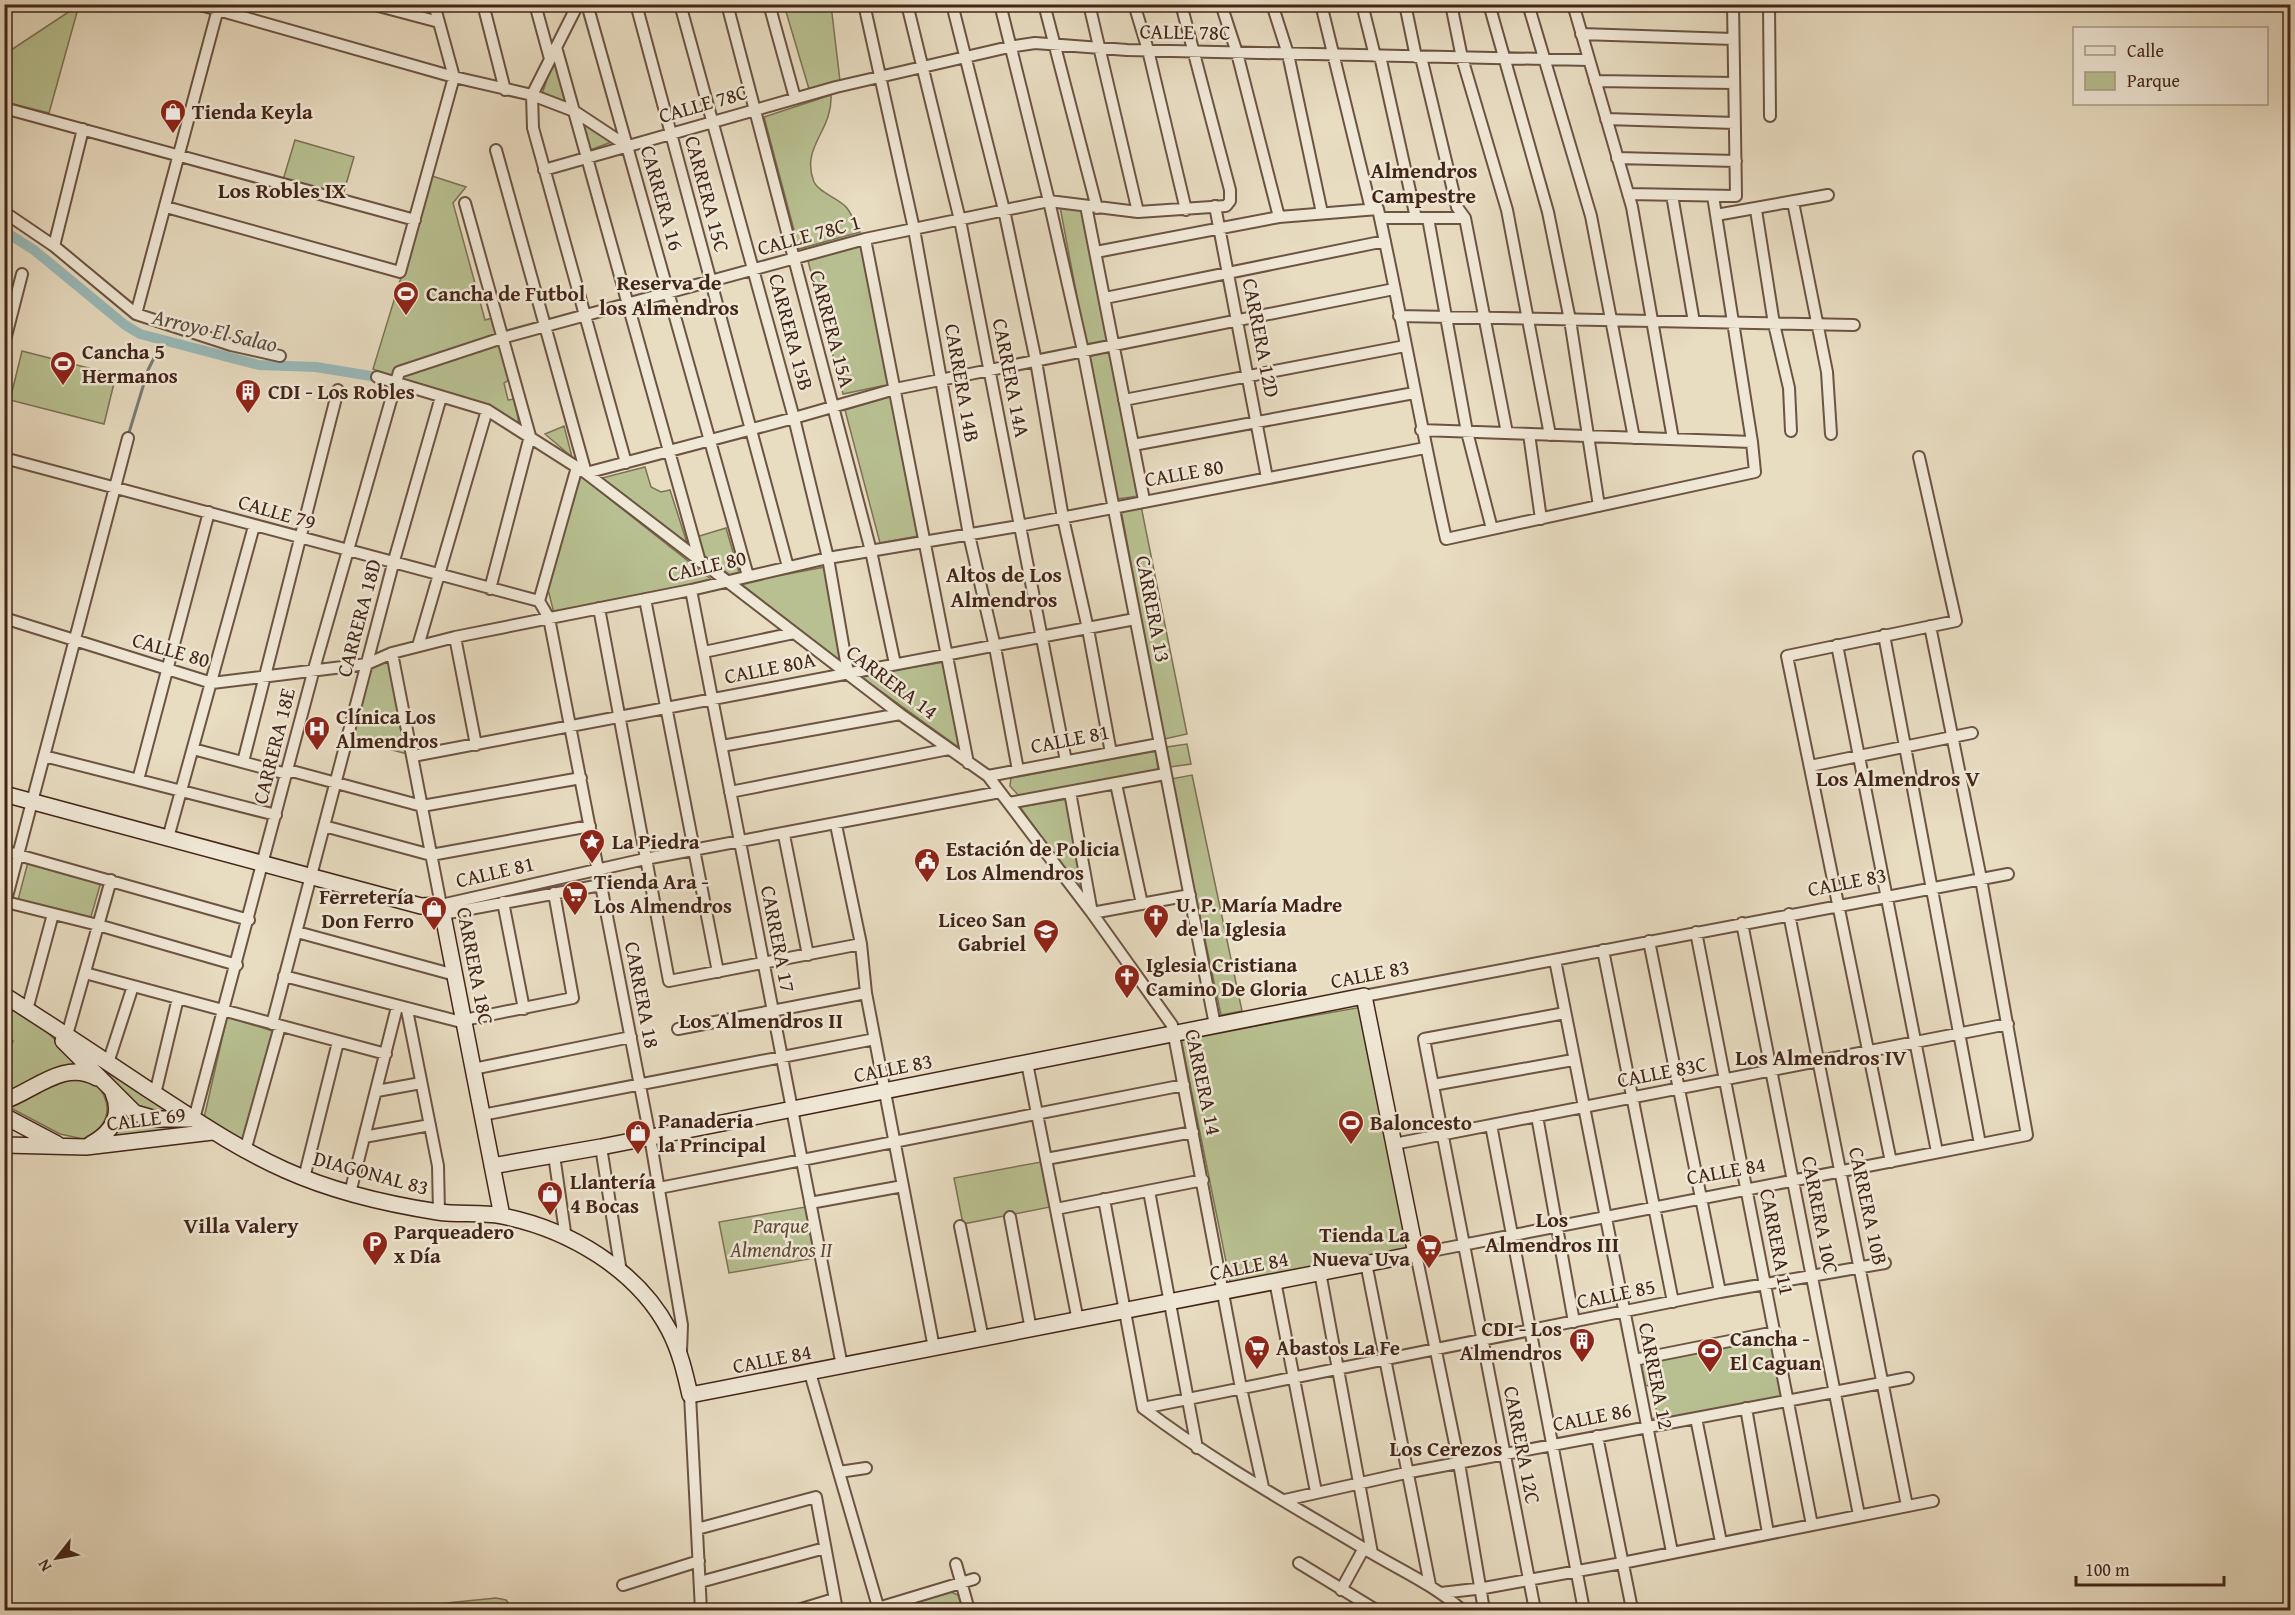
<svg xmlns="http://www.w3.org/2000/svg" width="2295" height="1615" font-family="'Gentium Book Plus',serif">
<rect width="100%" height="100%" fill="#e8dcc1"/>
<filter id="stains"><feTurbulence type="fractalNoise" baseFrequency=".00333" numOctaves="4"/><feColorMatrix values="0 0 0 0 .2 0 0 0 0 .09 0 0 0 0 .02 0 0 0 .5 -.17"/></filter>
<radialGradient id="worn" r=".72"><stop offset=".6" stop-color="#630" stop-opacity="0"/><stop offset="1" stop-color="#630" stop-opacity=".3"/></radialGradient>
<path fill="#b8c091" stroke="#7e7254" stroke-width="1.5" d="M79,5l-30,108 -44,-11v-48z
M784,5h47l9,76 -31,8z
M554,59l13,44 -25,-9z
M831,95c2,36 -31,52 -17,87 5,11 25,16 33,26 5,7 9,16 13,24l-61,17 -35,-132z
M581,119l36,21 -27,10z
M295,140l59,17 -12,41 -59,-18z
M432,176l34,11 -13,16 32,117 7,-2 17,62 -5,3 4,17 6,-1 5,24c-44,-27 -97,-35 -146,-54z
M1060,207l23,2 24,132 -21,3z
M861,245l30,139 -48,10 -35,-133z
M22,351l94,24 -12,49 -94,-24z
M1109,352l30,144 -22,3 -28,-144z
M892,396l26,140 -38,7 -35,-133z
M564,426l8,31 -27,-23z
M645,467l6,20 10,5 9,-2 17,53 -85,-65z
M578,474l134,106 -158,33 -7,-27z
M1141,506l46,228 -23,5 -43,-229z
M726,528l13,44 -9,3 -29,-22 -5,-16z
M825,567l16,95 -101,-79z
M388,660l19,94 -56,-15 19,-70z
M944,662l17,87 -101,-73z
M1187,744l4,20 -21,3 -3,-20z
M1156,751l2,19 -139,26 -9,-10 1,-8z
M1192,775l50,236 -21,4 -50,-236z
M1068,799l15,95 -63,-87z
M28,862l73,20 -11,38 -72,-20z
M13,1007l29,20 39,38 -18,1 -58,28 -1,-23 9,-30 -8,-3z
M1362,1007l47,243 -178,36 -50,-247z
M227,1017l49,15 -32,109 -40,-23z
M82,1055l97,58 -35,1 -34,-37z
M74,1078l22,5c18,22 14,44 -13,56l-23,-5 -55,-29z
M122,1108l62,14 14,6 -89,12z
M1041,1162l9,45 -87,17 -9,-46z
M805,1207l10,51 -86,15 -10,-51z
M1770,1337l13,59 -131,25 5,-7 -5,-27 -7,-2 -4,-22z
M951,1592l7,3 5,15h-72z
M496,1598l10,2 8,10h-138z"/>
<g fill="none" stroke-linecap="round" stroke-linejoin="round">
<path stroke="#777e79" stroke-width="3" d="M128,436l20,-66 12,-24"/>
<path stroke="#99baba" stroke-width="10" d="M4,231l30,19 91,75 15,9 119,31 57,2 61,10"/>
<defs>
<path id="street" d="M197,4l257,73 78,18 42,16 53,35
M371,4l68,18
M483,4l22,86
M535,4l15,55
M578,4l-46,91 1,33 93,335
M587,4l161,572
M636,4l152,563
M680,4l114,414 34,140 20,115
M727,4l144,547 24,113
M769,4l26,94
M864,4l50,225 55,306 26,112 23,123
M907,4l53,216 106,541
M952,4l52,206 32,151 27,157 25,111 23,124
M1000,4l49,197 34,150 132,674
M1044,4l53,204
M1089,4l49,208
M1134,4l14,46 38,160
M1221,4l16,49 42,164
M1272,4l16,50 34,159
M1321,4l50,205
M1362,4l13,52
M1405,4l11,53
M1451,4l11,54 45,152 43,225
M1489,4l59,208 22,108 29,186
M1528,4l63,212 43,222
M1573,4l59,203 41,232
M1692,4l41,2
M1769,4l1,112
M1581,34l152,5
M556,47l144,515
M1380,56l36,162
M1421,57l36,150 8,11 42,215
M1595,81l139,2
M4,108l411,112
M1606,119l129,4
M496,150l90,323 208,-55 101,-29 499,-100
M1617,158l119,3
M544,170l292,-83 173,-40 26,-4 92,7 462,10
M1628,194l108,2 -3,-192
M1672,195l22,127
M1713,196l39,246
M1793,202l34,170 4,62
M465,203l65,233 -40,153
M1086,206l58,294
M1215,206l52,272
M166,207l234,65 54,-195 -20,-73
M1756,210l18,114 15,64 2,43
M4,212l50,34 82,68 95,31 49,11
M1716,215l112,-20
M1380,218h85
M1428,218l39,214 25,97
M865,239l103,524
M54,246l29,-117
M1096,252l183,-35 99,-8c24,109 43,220 68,330l309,-67 -3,-30 -331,-12
M1105,298l280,-57
M136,314l83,-309
M1399,316l455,9
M4,344l18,-70
M377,377l110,33 99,63 314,241 88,62 104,137 80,112 69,363 22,99
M1124,400l281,-54
M1529,434l12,85
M1133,445l281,-52
M4,458l535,143
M577,467l-38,134 10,17 101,519 32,188 -1,27
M691,590l151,776
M645,599l73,373
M599,608l70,373 192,-37
M4,618l208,65 155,-19 25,-11 63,-16 236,-47 137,-32 191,-32 406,-78
M1884,635l96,509
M455,637l21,108
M1837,645l100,507
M418,646l69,-236
M704,652l90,-19
M392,653l49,252 204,-46 355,-67
M722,746l178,-32
M193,749l94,25
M44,756l232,59
M413,756l722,-137
M243,762l95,-372
M1810,766l162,-33
M288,770l134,36 159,-28
M988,776l171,-32
M138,780l71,-268
M1116,784l26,120
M730,792l219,-43
M1070,792l22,121 98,-18
M1009,803l156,-29
M836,825l25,119 5,49 68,355
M324,826l107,29 159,-29
M784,835l24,120
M168,838l86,-312
M4,851l245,69
M6,902l92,23 139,40
M503,902l21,107
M4,908l124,-470
M443,914l158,-29
M1789,914l118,592
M1742,923l117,592
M297,932l158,43
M1696,932l116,593
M1649,941l71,351
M1603,950l70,352
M1555,960l117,592
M85,973l301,81
M284,976l181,47
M1364,996l644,-122
M27,1010l26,-96
M407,1010l31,156 1,46
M464,1020l109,-22 -19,-105
M272,1024l121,-460 48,-167
M678,1029l188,-36
M67,1035l44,-155
M108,1063l25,-77
M1027,1063l51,258
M473,1069l158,-32
M1433,1085l140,-25
M377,1091l44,-8
M155,1094l23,-96
M482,1115l393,-76
M1537,1116l37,206
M194,1119l120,-450 85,-297 103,-34 363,-99 184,-38 89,11 88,-6 4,-5v-11l-49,-186
M1491,1125l93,485
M364,1137l66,-12
M1394,1144l614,-120
M601,1147l20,125
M245,1151l35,-125
M554,1155l12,84
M1046,1159l147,-27
M1891,1162l-104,-506 169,-35 -37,-164
M304,1178l34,-136
M659,1188l525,-103
M1149,1191l48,257
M350,1193l47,-186
M1104,1199l39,209
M810,1203l93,-17
M1056,1209l147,-29
M1010,1217l21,113
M960,1226l23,113
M1366,1263l64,322
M1320,1272l52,281
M1275,1281l41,211
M1634,1360l141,-28
M810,1373l69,237
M690,1395l11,215
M1143,1408l577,-116 165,-29
M1143,1408c71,54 150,98 227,144 32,19 64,33 92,58
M1746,1408l22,125
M1696,1418l25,124
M1597,1436l34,168
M839,1472l27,-4
M1285,1500l125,-28 498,-94
M697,1529l119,-32 21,113
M1299,1563l77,47
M956,1564l13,46
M700,1582l125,-34
M623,1585l76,-24
M1341,1590l23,-42
M1441,1593l43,-5 138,-25 311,-62
M878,1608l96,-29
M798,1610l36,-11
M1484,1610l-25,-147 -43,-209 611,-119 -46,-256 -51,-253
M1535,1610l-111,-571 141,-26"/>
<path id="secondary" d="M4,794l417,112 20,-1 61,311
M4,995c49,31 97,63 145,95 45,29 87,58 136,80 49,22 101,34 153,42 21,3 43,0 64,4 66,13 135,53 167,114 11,21 16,43 21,65l726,-141 -52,-258 -763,151 -109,19
M63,1041l72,72 21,6h38
M4,1101c30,-10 60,-42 93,-23
M4,1116l53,28
M91,1144c20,-11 32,-28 22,-51
M4,1145l82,2 126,-15"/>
</defs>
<use href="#street" stroke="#6c5342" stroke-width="14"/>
<use href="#secondary" stroke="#432518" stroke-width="18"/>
<use href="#street" stroke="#f0e8d7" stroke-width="10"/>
<use href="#secondary" stroke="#f0e8d7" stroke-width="15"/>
</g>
<defs>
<symbol id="shop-pin" viewBox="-11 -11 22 30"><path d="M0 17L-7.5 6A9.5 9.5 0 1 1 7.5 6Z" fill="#8f2418" stroke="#f0e8d7"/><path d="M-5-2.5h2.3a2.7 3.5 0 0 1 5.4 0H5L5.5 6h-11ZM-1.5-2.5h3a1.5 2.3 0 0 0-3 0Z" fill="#fff"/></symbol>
<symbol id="stadium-pin" viewBox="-11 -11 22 30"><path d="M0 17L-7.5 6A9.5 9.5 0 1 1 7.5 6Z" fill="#8f2418" stroke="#f0e8d7"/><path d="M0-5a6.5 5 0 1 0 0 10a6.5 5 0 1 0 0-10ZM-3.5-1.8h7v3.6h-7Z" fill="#fff"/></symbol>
<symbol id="building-pin" viewBox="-11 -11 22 30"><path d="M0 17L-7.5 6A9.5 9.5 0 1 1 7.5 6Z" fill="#8f2418" stroke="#f0e8d7"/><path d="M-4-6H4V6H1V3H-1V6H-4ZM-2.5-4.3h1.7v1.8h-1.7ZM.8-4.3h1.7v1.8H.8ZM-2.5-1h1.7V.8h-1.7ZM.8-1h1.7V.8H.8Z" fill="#fff"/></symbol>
<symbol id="hospital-pin" viewBox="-11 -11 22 30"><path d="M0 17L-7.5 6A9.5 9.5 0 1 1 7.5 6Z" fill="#8f2418" stroke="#f0e8d7"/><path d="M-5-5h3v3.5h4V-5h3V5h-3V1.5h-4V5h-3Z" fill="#fff"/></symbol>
<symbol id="sight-pin" viewBox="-11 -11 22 30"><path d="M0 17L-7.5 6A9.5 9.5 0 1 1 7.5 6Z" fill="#8f2418" stroke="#f0e8d7"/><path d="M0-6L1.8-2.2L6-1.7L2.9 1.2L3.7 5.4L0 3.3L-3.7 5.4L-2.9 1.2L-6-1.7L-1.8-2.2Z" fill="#fff"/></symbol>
<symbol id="civic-pin" viewBox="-11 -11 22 30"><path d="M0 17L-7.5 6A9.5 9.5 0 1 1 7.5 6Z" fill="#8f2418" stroke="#f0e8d7"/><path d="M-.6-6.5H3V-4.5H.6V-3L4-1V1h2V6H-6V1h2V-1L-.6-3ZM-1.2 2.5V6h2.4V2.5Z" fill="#fff"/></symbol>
<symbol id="supermarket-pin" viewBox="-11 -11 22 30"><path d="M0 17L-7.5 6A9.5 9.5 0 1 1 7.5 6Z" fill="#8f2418" stroke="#f0e8d7"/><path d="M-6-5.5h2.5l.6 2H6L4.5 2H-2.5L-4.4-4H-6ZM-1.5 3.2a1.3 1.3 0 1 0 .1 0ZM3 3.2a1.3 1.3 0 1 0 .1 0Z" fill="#fff"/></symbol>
<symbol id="church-pin" viewBox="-11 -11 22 30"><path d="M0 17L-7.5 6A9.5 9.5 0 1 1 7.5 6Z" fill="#8f2418" stroke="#f0e8d7"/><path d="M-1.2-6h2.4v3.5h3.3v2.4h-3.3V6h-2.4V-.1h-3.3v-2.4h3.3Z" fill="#fff"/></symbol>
<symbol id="school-pin" viewBox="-11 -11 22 30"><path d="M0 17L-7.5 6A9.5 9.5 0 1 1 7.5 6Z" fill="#8f2418" stroke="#f0e8d7"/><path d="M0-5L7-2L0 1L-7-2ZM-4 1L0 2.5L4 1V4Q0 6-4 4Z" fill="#fff"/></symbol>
<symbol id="parking-pin" viewBox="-11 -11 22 30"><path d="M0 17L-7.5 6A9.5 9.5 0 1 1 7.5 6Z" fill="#8f2418" stroke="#f0e8d7"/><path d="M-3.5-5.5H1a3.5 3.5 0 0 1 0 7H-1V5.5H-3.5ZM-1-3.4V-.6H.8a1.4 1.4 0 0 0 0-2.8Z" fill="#fff"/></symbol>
</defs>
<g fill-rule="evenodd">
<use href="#shop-pin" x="158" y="97" width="30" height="40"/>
<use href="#stadium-pin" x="391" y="279" width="30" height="40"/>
<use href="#stadium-pin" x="48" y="349" width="30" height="40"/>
<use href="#building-pin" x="233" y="377" width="30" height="40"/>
<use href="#hospital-pin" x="302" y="714" width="30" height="40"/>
<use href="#sight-pin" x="577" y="827" width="30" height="40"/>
<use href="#civic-pin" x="912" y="846" width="30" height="40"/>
<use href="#supermarket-pin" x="560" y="879" width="30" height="40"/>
<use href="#shop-pin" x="419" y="894" width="30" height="40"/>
<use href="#church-pin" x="1141" y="902" width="30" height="40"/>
<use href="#school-pin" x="1031" y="917" width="30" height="40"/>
<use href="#church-pin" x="1112" y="962" width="30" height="40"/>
<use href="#stadium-pin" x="1336" y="1108" width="30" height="40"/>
<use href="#shop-pin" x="623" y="1118" width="30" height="40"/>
<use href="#shop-pin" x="535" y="1179" width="30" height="40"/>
<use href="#parking-pin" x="360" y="1229" width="30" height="40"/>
<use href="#supermarket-pin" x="1414" y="1232" width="30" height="40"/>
<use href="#building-pin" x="1567" y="1326" width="30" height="40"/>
<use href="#supermarket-pin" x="1242" y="1333" width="30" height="40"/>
<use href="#stadium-pin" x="1695" y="1336" width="30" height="40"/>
</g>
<g text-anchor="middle" stroke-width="5" stroke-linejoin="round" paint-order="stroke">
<g font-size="21" fill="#432518" stroke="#f0e8d7">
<text transform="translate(1185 32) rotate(1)" y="7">CALLE 78C</text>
<text transform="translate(703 104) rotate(-16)" y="7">CALLE 78C</text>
<text transform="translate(707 194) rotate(75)" y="7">CARRERA 15C</text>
<text transform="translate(662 198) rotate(74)" y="7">CARRERA 16</text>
<text transform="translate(809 235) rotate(-15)" y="7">CALLE 78C 1</text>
<text transform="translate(832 329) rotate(75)" y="7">CARRERA 15A</text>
<text transform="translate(791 332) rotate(75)" y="7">CARRERA 15B</text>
<text transform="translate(1261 338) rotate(79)" y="7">CARRERA 12D</text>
<text transform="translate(1011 378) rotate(79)" y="7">CARRERA 14A</text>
<text transform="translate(962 383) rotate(80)" y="7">CARRERA 14B</text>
<text transform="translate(1184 473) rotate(-10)" y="7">CALLE 80</text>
<text transform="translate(277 512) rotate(16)" y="7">CALLE 79</text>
<text transform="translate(707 566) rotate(-13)" y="7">CALLE 80</text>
<text transform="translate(1153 609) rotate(79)" y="7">CARRERA 13</text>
<text transform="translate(359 618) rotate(-75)" y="7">CARRERA 18D</text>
<text transform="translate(171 650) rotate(16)" y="7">CALLE 80</text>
<text transform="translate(770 668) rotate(-11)" y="7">CALLE 80A</text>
<text transform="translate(892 682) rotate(37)" y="7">CARRERA 14</text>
<text transform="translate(1070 739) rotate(-11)" y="7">CALLE 81</text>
<text transform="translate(274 746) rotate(-76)" y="7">CARRERA 18E</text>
<text transform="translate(495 872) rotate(-13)" y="7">CALLE 81</text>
<text transform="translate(1847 882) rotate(-11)" y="7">CALLE 83</text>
<text transform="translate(778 939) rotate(79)" y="7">CARRERA 17</text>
<text transform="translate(475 966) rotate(79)" y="7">CARRERA 18C</text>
<text transform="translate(1370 974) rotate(-11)" y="7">CALLE 83</text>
<text transform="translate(642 995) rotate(79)" y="7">CARRERA 18</text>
<text transform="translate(893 1068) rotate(-11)" y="7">CALLE 83</text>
<text transform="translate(1662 1072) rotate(-11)" y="7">CALLE 83C</text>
<text transform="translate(1203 1082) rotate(78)" y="7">CARRERA 14</text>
<text transform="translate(146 1119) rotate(-7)" y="7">CALLE 69</text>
<text transform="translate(1726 1171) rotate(-10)" y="7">CALLE 84</text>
<text transform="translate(371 1173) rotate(15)" y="7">DIAGONAL 83</text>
<text transform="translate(1868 1206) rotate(78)" y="7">CARRERA 10B</text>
<text transform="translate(1820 1215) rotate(79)" y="7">CARRERA 10C</text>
<text transform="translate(1777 1242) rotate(79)" y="7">CARRERA 11</text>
<text transform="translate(1249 1266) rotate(-11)" y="7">CALLE 84</text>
<text transform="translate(1616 1294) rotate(-12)" y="7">CALLE 85</text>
<text transform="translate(772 1359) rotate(-11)" y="7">CALLE 84</text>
<text transform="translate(1656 1376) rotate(79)" y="7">CARRERA 12</text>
<text transform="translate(1592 1417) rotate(-11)" y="7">CALLE 86</text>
<text transform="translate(1522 1445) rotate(79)" y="7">CARRERA 12C</text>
</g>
<g font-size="21" font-weight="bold" fill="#432518" stroke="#f0e8d7" text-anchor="start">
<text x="192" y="119">Tienda Keyla</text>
<text x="426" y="301">Cancha de Futbol</text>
<text x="82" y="359">Cancha 5<tspan x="82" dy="24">Hermanos</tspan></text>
<text x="268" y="399">CDI - Los Robles</text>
<text x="336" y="724">Clínica Los<tspan x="336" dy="24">Almendros</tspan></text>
<text x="612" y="849">La Piedra</text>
<text x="946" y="856">Estación de Policia<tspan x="946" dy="24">Los Almendros</tspan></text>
<text x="594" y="889">Tienda Ara -<tspan x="594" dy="24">Los Almendros</tspan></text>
<text x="414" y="904" text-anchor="end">Ferretería<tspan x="414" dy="24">Don Ferro</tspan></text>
<text x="1176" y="912">U. P. María Madre<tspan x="1176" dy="24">de la Iglesia</tspan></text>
<text x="1026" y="927" text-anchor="end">Liceo San<tspan x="1026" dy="24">Gabriel</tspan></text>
<text x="1146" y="972">Iglesia Cristiana<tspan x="1146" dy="24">Camino De Gloria</tspan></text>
<text x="658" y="1128">Panaderia<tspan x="658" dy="24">la Principal</tspan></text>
<text x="1370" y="1130">Baloncesto</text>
<text x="570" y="1189">Llantería<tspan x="570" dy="24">4 Bocas</tspan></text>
<text x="394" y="1239">Parqueadero<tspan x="394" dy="24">x Día</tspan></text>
<text x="1410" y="1242" text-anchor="end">Tienda La<tspan x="1410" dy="24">Nueva Uva</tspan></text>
<text x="1562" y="1336" text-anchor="end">CDI - Los<tspan x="1562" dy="24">Almendros</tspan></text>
<text x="1730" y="1346">Cancha -<tspan x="1730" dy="24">El Caguan</tspan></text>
<text x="1276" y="1355">Abastos La Fe</text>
</g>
<g font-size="21" font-style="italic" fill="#604c36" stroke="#f0e8d7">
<text x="781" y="1233">Parque<tspan x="781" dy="24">Almendros II</tspan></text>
</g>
<g font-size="22" font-weight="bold" fill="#432518" stroke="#f0e8d7">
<text x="1424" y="178">Almendros<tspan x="1424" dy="25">Campestre</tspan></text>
<text x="282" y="198">Los Robles IX</text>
<text x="669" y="290">Reserva de<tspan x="669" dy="25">los Almendros</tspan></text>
<text x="1004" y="582">Altos de Los<tspan x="1004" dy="25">Almendros</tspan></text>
<text x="1898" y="786">Los Almendros V</text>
<text x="761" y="1028">Los Almendros II</text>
<text x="1821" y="1065">Los Almendros IV</text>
<text x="1552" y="1227">Los<tspan x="1552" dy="25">Almendros III</tspan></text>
<text x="241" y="1233">Villa Valery</text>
<text x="1446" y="1456">Los Cerezos</text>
</g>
<g font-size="22" font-style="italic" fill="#584a40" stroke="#f0e8d7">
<text transform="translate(215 330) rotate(13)" y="8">Arroyo El Salao</text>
</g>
</g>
<rect width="2295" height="1615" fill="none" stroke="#e8dcc1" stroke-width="24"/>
<rect x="6" y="6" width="2283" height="1603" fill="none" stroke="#432518" stroke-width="3"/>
<rect x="12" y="12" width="2271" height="1591" fill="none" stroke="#432518" stroke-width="1.5"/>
<rect x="2073" y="27" width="195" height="78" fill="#f0e8d7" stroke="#ab9a8b" stroke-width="1.5"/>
<rect x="2085" y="46" width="30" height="9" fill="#f0e8d7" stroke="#ab9a8b" stroke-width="1.5"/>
<text x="2127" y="57" font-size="18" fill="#432518">Calle</text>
<rect x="2085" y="72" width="30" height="18" fill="#b8c091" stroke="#ab9a8b" stroke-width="1.5"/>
<text x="2127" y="87" font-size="18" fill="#432518">Parque</text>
<g transform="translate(57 1558) rotate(239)" stroke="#f0e8d7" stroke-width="4.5" paint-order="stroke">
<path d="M0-4.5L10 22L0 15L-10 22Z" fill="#432518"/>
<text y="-9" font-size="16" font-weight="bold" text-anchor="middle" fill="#432518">N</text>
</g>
<path d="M2076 1576v9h148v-9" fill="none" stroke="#432518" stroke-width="3"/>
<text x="2085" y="1576" font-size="18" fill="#432518" stroke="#f0e8d7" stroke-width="4.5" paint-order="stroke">100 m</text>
<rect width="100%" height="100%" filter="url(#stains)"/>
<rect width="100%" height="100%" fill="url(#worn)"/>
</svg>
